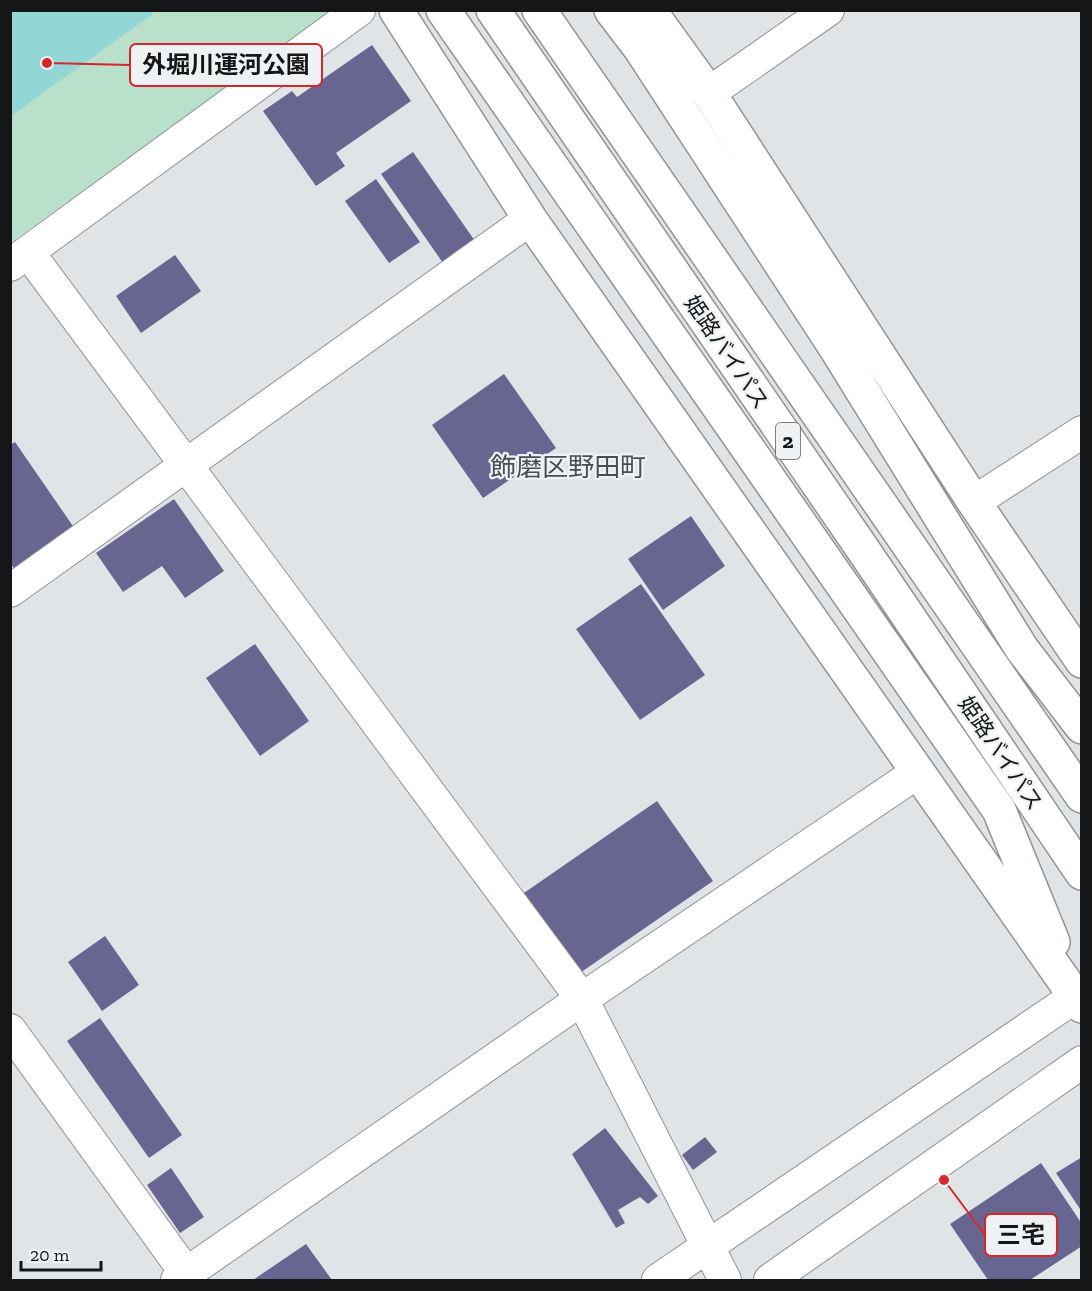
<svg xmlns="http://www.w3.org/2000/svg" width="1092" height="1291" font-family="'Zilla Slab','Noto Sans JP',serif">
<rect width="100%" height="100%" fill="#e1e4e7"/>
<path fill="#b8e0ca" d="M157,11h177l-323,231 -1,-126z"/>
<path fill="#93d6d6" d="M11,10h146v1l-146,105z"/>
<path fill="#686591" d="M372,45l39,56 -75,52 9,13 -29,20 -53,-75 29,-20 5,6z
M413,152l62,89 -32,22 -62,-89z
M376,179l44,63 -31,21 -44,-62z
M175,255l26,36 -60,42 -25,-37z
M504,374l52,74 -73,50 -51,-73z
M15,442l62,90 -59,42 -8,-11v-118z
M174,499l50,72 -39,27 -23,-32 -39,26 -27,-39z
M691,516l34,50 -62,44 -35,-51z
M641,584l64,91 -65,45 -64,-91z
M255,644l54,77 -49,35 -54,-78z
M657,801l56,80 -136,94 -56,-80z
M105,936l34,49 -37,26 -34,-49z
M100,1018l82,117 -33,23 -82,-117z
M605,1128l53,68 -10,8 -8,-7 -22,13 7,13 -9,5 -44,-74z
M705,1137l12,15 -24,18 -11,-15z
M1082,1157v55l-26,-39z
M1041,1163l41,61v22l-52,34h-42l-38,-56z
M171,1168l33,49 -24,16 -33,-48z
M306,1244l26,36h-79z"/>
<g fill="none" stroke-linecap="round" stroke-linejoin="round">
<defs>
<path id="minor" d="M709,93l119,-83
M28,252l554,747 143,281
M10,265l349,-255
M974,502l108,-70
M10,591l520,-372
M10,1030l181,250
M177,1280l405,-281 336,-227
M658,1280l424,-288
M770,1280l312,-218"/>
<path id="highway" d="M396,10l134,209 552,787
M443,10l556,800 54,132
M493,10l371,541 218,322
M539,10l543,786
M611,10l29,38 197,302 185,299 60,78
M649,10l60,83 265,409 108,159"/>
</defs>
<use href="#minor" stroke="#909395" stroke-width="34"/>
<use href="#highway" stroke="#909395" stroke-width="36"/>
<use href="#minor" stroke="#fff" stroke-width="32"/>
<use href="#highway" stroke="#fff" stroke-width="33"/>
</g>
<g text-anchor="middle" stroke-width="4.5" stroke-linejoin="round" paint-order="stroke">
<rect fill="#eff2f4" stroke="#565859" stroke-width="1.5" x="776" y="423" width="24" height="36" rx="4.5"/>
<g font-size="21" font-weight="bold" fill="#151617">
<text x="788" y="448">2</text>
</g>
<g font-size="22" fill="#151617" stroke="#eff2f4">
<text transform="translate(727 352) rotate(56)" y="8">姫路バイパス</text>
<text transform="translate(1001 753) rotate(56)" y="8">姫路バイパス</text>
</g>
<g font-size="26" fill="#4b4e50" stroke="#eff2f4">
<text x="568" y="476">飾磨区野田町</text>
</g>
</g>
<path fill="none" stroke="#d62828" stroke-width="2" d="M47 63L130 65M944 1180L985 1235"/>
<g fill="#d62828" stroke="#eff2f4" stroke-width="2">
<circle cx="47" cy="63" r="6"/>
<circle cx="944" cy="1180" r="6"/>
</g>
<g fill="#eff2f4" stroke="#d62828" stroke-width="2">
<rect x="130" y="44" width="192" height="42" rx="6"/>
<rect x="985" y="1214" width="72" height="42" rx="6"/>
</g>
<g font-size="24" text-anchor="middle" font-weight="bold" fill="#151617">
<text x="226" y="73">外堀川運河公園</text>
<text x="1021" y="1243">三宅</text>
</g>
<rect width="1092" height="1291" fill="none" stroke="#151617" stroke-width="24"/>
<path d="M21 1261v9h80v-9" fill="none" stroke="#151617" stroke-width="3"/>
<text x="30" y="1261" font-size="18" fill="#151617" stroke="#eff2f4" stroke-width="4.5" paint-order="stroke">20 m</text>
</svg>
